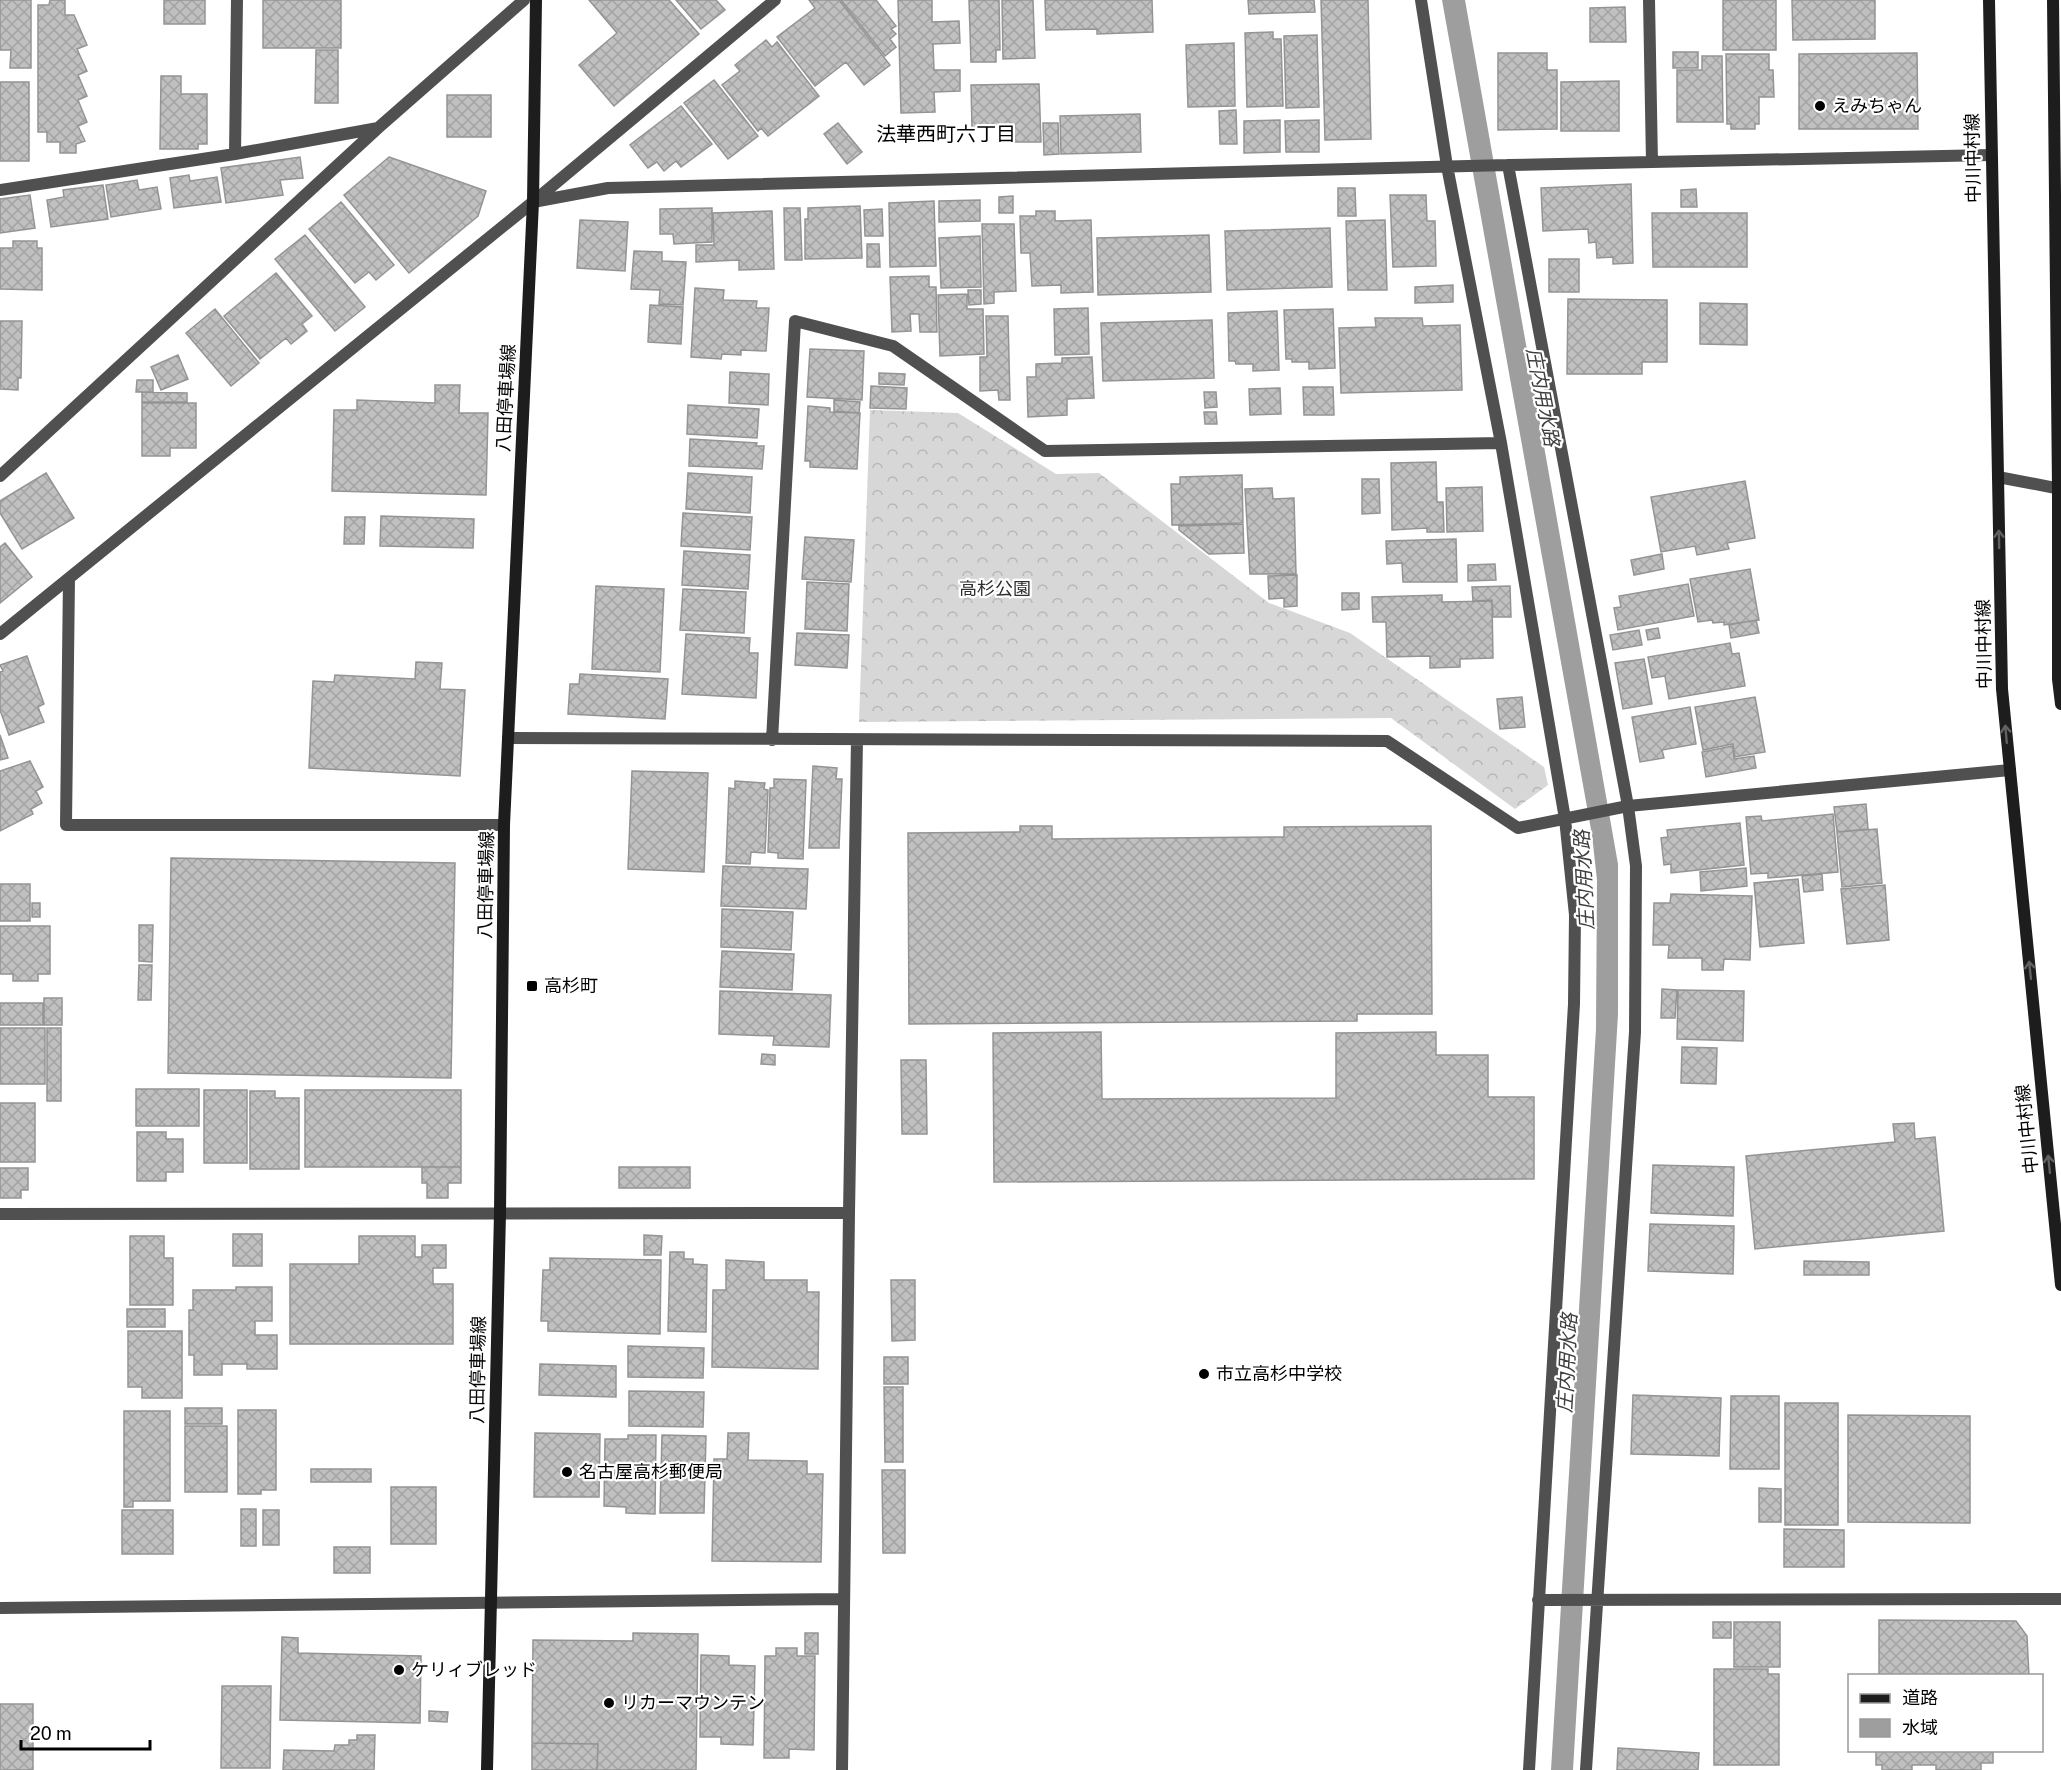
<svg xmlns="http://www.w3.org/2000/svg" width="2061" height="1770" font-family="'Public Sans','Noto Sans JP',sans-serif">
<defs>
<pattern id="forest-crowns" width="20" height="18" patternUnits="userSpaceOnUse" patternTransform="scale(1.5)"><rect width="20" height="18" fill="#d7d7d7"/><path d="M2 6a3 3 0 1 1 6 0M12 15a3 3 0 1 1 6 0" fill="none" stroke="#b7b7b7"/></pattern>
<pattern id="building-cross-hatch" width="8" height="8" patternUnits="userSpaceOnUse" patternTransform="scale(1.5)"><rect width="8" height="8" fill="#c0c0c0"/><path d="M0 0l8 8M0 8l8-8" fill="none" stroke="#a3a3a3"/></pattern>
</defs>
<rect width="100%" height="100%" fill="#fff"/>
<path fill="url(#forest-crowns)" d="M870,410l88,3 98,61 43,-1 170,130 81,30 194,134 4,18 -33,24 -124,-91 -532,4z"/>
<path fill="#9e9e9e" d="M1442,0h23l153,864v150l-45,756h-22l45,-741 1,-149 -5,-45z"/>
<path fill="url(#building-cross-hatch)" stroke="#949494" stroke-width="1.5" d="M0,0h31v68h-21l1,-18h-11z
M50,0h15v15h9l13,30 -10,4 10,22 -9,4 9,21 -9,4 9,22 -9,4 7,15 -9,3v9h-16v-11h-13v-10h-9v-127h11z
M164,0h41v24h-41z
M263,0h78v48h-78z
M589,0h80l30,34 -85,72 -35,-41 38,-32z
M676,0h40l9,10 -24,19z
M809,0h30l51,65 -26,20 -18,-23 -31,24 -38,-49 38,-29z
M841,0h35l20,26 -5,3 5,5 -6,5 6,8 -11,9z
M898,0h34v22l27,-1 1,22 -27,1 1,26h26v21l-26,1 1,20 -34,1z
M969,0h30l1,50h-4v12h-25z
M1002,0h31l2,58 -32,1z
M1045,0h107l1,32 -56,2v-5l-51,1z
M1248,0h66l1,12 -66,2z
M1321,0h47l3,139 -46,1z
M1723,0h53v50h-53z
M1792,0h83v39l-82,1z
M1625,7l1,35h-36v-34z
M1273,32v7h8l2,67 -36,1 -2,-74z
M1317,35l2,72 -33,1 -2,-72z
M766,40l6,7 5,-5 42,54 -51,40 -7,-8 -3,3 -36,-46 18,-14 -5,-6z
M1234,43l1,63 -47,1 -2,-62z
M316,50h22v53h-23z
M1673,52h25v16h-25z
M1498,53h49v17h10v59l-59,1z
M1917,53l1,76h-119v-75z
M1726,54h43v16h4l1,27h-15v27h-4v5h-24v-5h-4z
M1702,56h20l1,66h-46v-52h25z
M161,76h20v18h26v50h-9v5h-38z
M714,80l44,56 -30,23 -44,-56z
M1619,81v50h-58v-49z
M0,82h29v79h-29z
M1039,84l2,58h-29v-15l-40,1 -1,-43z
M447,95h44v42h-44z
M681,106l31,38 -31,23 -5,-6 -12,10 -7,-9 -9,6 -18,-23z
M1236,110l1,34h-17l-1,-33z
M1140,114l1,38 -80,2 -1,-38z
M1280,120v32l-36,1v-32z
M1319,120v32h-33l-1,-31z
M838,123l24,29 -15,12 -23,-30z
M1043,123h15l1,31 -15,1z
M300,157l3,21 -23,2 3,15 -57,8 -5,-35z
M389,157l97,34 -8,25 -69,57 -65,-78z
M189,175l1,6 27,-4 4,25 -47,6 -4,-30z
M137,180l2,10 18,-3 4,22 -50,8 -5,-32z
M1631,184l2,79 -20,1v-7l-16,1 -1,-16 -7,1 -1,-14 -45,2 -2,-43z
M103,185l5,34 -57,8 -4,-27 17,-3 -1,-7z
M1338,188h17l1,28h-18z
M1696,189l1,18h-16v-17z
M30,195l5,33 -35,5v-34z
M1390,195h36l1,26h8l1,45 -43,1z
M1013,196v17h-14v-16z
M980,200v21l-41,1v-21z
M934,201l2,65 -46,1 -1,-64z
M341,202l53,63 -18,15 -7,-8 -14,11 -46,-54z
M860,206l2,52 -57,1v-40h3v-11z
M712,208v34l-38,2 -1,-10h-13v-25z
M784,208h16l2,52h-17z
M882,209l1,27h-18l-1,-26z
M772,211l2,58 -35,1v-10l-43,2v-17h18l-1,-32z
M1036,211h19v10l36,-1 2,72 -32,1v-8l-29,1 -2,-33h-9l-1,-37h16z
M1652,213h95v54h-94z
M580,220l48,2 -3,49 -48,-3z
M1385,220l2,70h-39l-2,-69z
M982,224h32l2,67 -22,1v11l-10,1z
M1330,228l2,59 -105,3 -2,-59z
M305,235l60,72 -30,24 -60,-72z
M1209,235l2,57 -113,3 -1,-57z
M980,236l1,51 -40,1 -2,-50z
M13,241h24v7h5v42l-42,-1v-41h13z
M867,244h12l1,23h-13z
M634,251l28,1v9l24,1 -3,43 -24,-1 1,-14 -29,-1z
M1549,259h30v33h-30z
M276,273l36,43 -10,8 5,7 -16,13 -5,-6 -26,21 -36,-43z
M929,276v11h7l1,45h-17l-1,-18h-9l1,17 -19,1 -2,-55z
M1453,285v17l-38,1v-16z
M695,288l29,2 -1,10 34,1 -1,7h13l-3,43 -25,-1v5l-19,-1 -1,5 -30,-2z
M968,290h13v14l-12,1z
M967,294v15h16l1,45 -44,2 -2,-61z
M1568,299l99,1v62h-25v12h-75z
M1700,303l47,1v41l-47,-1z
M650,305l33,2 -2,37 -33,-2z
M1088,308l1,46 -34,1 -1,-46z
M215,309l44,54 -28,23 -45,-53z
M1333,309l2,59 -26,1v-7h-17v-3h-6l-2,-49z
M1277,311l2,59 -26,1v-7h-17l-1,-3h-6l-1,-48z
M986,316h22l2,84h-11l-1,-10 -18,1v-34h7z
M1375,318h47l1,8 37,-1 2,65 -121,3 -2,-65 37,-1z
M1212,320l2,58 -111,3 -2,-58z
M0,321h22l-1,57h-3v12l-18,-1z
M810,349l54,2 -2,49 -55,-3z
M178,355l10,24 -27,11 -10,-23z
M1092,357l2,41 -27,1v16l-39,2 -1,-40h9v-13l26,-1v-5z
M730,372l39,2 -1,31 -39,-2z
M879,373l26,1 -1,11 -25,-1z
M137,380h16v12h-17z
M435,385h25l-1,28h29l-2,82 -154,-4 2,-81h23v-10l78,3z
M871,386l36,2 -1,21 -36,-1z
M1303,387h30l1,28h-30z
M1280,388l1,26 -31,1 -1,-26z
M142,392l45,1v9h-45z
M1204,392h12l1,15 -12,1z
M834,400l26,2 -1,11 -25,-2z
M142,403h54v45h-26v8h-28z
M688,405l71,4 -2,29 -70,-4z
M808,406l22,2v4l30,1 -3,56 -47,-2v-6h-5z
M1204,412h12l1,12h-12z
M690,439l67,4 -1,3h8l-2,23 -73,-3z
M1436,462l1,40h6l1,30h-17v-4l-35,2 -1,-67z
M46,473l28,45 -52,31 -22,-36v-12z
M688,473l64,4 -2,36 -64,-4z
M1242,475l1,48 -71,2 -1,-41h9v-7z
M1362,479h17l1,34 -18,1z
M1745,481l10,57 -28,5 2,6 -32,6 -2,-9 -34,6 -10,-55z
M1482,487l1,44 -36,1 -1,-44z
M1272,488l1,11 21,-1 2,76h-46l-5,-85z
M683,513l69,4 -2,33 -69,-4z
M381,516l93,3 -1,29 -93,-2z
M345,517h20l-1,27h-20z
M1243,524l1,29 -35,1 -30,-24v-4z
M805,537l49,3 -3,42 -49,-3z
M1456,539l1,43h-54l-1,-19 -15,1 -1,-23z
M5,543l27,34 -32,26v-56z
M684,551l66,4 -2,34 -66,-4z
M1662,554l2,15 -30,6 -3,-15z
M1495,564l1,16 -28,1v-16z
M1750,569l9,51 -35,5v-3l-11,1 -1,-3 -14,2 -8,-43z
M1297,575v31l-13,1v-9l-15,1 -1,-23z
M807,582l42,2 -2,47 -42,-2z
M1688,584l6,32 -76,14 -4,-22 7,-1 -2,-11z
M596,586l68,3 -4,83 -68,-3z
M1510,586l1,31h-18l-1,-17 -19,1 -1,-14z
M683,589l63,3 -2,41 -64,-3z
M1342,593h17v16l-17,1z
M1442,595v7l50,-1 1,57 -33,1v8l-30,1v-12l-43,1 -1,-35h-13l-1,-25z
M1756,620l3,13 -28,5 -2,-13z
M1658,628l2,10 -12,2 -2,-10z
M1639,630l3,15 -29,5 -3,-15z
M797,633l52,2 -2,33 -52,-3z
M686,634l64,4 -1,15h9l-2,45 -74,-4z
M1730,643l2,11 7,-1 6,33 -76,13 -4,-23 -13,2 -4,-21z
M27,656l17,48 -6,3 6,15 -35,13 -9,-25v-38l3,-1 -3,-6z
M1644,659l8,45 -29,5 -8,-46z
M416,662l26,1 -2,26 25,1 -5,86 -151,-8 4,-87 21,1 1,-7 80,4z
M580,674l88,5 -3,40 -97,-5 2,-30h9z
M1522,697l3,30 -25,2 -3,-30z
M1755,697l10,55 -30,5 -2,-13 -30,6 -8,-43z
M1690,707l6,37 -34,6 2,8 -24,4 -8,-45z
M0,735l8,23 -8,2z
M1733,746l1,13 20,-3 2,12 -50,9 -4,-25z
M30,761l13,26 -7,4 6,12 -11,6 2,5 -33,17v-60z
M813,766l24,2 -1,11h6l-3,69h-30z
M632,771l76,2 -4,99 -76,-3z
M774,779l32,1 -3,79 -25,-1v-5l-10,-1 2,-64h4z
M735,781l30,2 -1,6 4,1 -3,63 -14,-1 -1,12 -24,-1 3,-75 6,1z
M1866,804l2,25 -31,3 -3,-25z
M1833,814l5,58 -70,6v-5l-17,1 -5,-57 15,-1 1,5z
M1740,823l4,42 -73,8v-9l-7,1 -3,-27 7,-1 -1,-7z
M1020,826h32v13l232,-2v-10l147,-1 1,188h-75v7l-448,3 -1,-191 112,-1z
M1877,829l5,54 -40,4 -5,-55z
M171,858l284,5 -4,215 -283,-5z
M723,866l85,3 -2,40 -85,-3z
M1746,868l1,18 -46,5 -1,-19z
M1822,874l1,16 -19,2 -2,-16z
M1798,879l6,64 -44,4 -6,-64z
M0,884h30v37h-30z
M1885,885l4,55 -42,4 -6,-55z
M1671,894l81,2 -2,64 -26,-1 -1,11h-21v-12h-34l1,-13h-16l1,-42h16z
M32,903h8v14h-8z
M722,909l71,3 -2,38 -70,-3z
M139,925h14l-1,37 -13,-1z
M0,926h50v48h-12v7h-25v-7h-13z
M722,951l72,3 -2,36 -72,-3z
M139,965h13l-1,35h-13z
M1662,989l15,1 -2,28h-14z
M1678,990l66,1 -1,50 -66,-2z
M720,991l111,4 -2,52 -56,-2 1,-9 -55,-2z
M44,998h18v27h-18z
M0,1003h43v22h-43z
M0,1028h45v56h-45z
M47,1028h14v73h-14z
M1101,1032l1,67 234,-1v-65l100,-1v23h52v42h46v82l-540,3 -1,-149z
M1682,1047l35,1 -1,36 -35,-1z
M762,1054l13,1v10l-14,-1z
M901,1060h25l1,74h-25z
M136,1089h63v37h-63z
M204,1090h43v73h-43z
M305,1090h156v77h-156z
M250,1091h25v7h24v71h-49z
M0,1103h35v59h-35z
M1914,1123l1,16 20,-2 9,94 -189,18 -9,-93 149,-14 -2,-18z
M137,1132h29v7h17v33h-17v9h-29z
M1653,1165l81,2 -1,49 -82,-3z
M422,1167h39v16h-13v15h-21v-15h-5z
M619,1167h71v21h-71z
M0,1168h28v22h-7v8h-21z
M1650,1224l84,2 -1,48 -85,-3z
M233,1234h29v32h-29z
M644,1235l18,1 -1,19h-17z
M130,1236h34v22h9v47h-43z
M359,1236h56v21h7v-12h24v23h-13v16h20v60h-163v-80h69z
M670,1252h14v7h9v5l14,1 -1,67 -38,-1z
M550,1258l111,2 -1,74 -112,-3v-10h-7l2,-51h7z
M726,1260l38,2v18h43v12h12l-1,77 -106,-2 1,-77h13z
M1804,1261l65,1v13h-65z
M891,1280h24v60l-23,1z
M236,1287h36v34h-17v14h22v34h-30v-5h-25v11h-28v-20h-5v-45h4v-20h43z
M127,1309h38v18h-38z
M128,1331h54v67h-40v-11h-14z
M628,1346l76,2 -1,30 -75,-1z
M884,1357h24v27h-24z
M540,1364l76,2v31l-77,-2z
M884,1387h19v75h-18z
M629,1391l75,1 -1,35 -74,-1z
M1633,1395l88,3 -2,58 -88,-2z
M1731,1396h48v73h-49z
M1785,1403h53v122h-53z
M185,1408h37v16h-37z
M238,1410h38v80h-15v4h-23z
M124,1411h46v90h-37v6h-9z
M1848,1415l122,1v107l-122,-1z
M185,1426h42v66h-42z
M535,1433l65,1 -1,63h-65z
M728,1433h21l-1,27 59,1v13h16l-2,88 -109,-1 2,-102h13z
M628,1435h28l-1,79 -29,-1v-6l-22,-1 1,-67h23z
M662,1435l44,1 -2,77h-44z
M311,1469h60v13h-60z
M882,1470h23v83h-22z
M391,1487h45v57h-45z
M1759,1488l22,1v33h-22z
M241,1509h15v37h-15z
M122,1510h51v44h-51z
M263,1510h16v35h-16z
M1784,1529l60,1v37h-60z
M334,1547h36v26h-36z
M1879,1620l137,1 11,15 2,40h-150z
M1713,1622h18v16h-18z
M1734,1622h46v45h-46z
M633,1633l65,1 -2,136h-99l1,-26 -66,-1 1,-103 100,1z
M805,1633h13v21h-13z
M282,1637l16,1v15l123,3 -1,67 -140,-3z
M776,1648h21v8h18l-1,94 -25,-1v9h-25l1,-102h11z
M701,1655l28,1v9l26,1 -2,79 -32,-1v-7h-21z
M1714,1669h54v5h11v91h-65z
M222,1686h49l-1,82h-49z
M0,1704h33v66h-33z
M429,1711l19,1 -1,10 -18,-1z
M357,1735h18l-1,35h-91l1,-20 50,1 1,-6h14v-5h8z
M532,1743l66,1 -1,26h-65z
M1618,1748l81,5 -1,17h-81z
M1876,1750h117v13h-12v7h-45v-5h-24v5h-30v-5h-6z"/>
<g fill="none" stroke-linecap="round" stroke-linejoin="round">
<path stroke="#505050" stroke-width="12" d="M1421,0l26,166 54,277 64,376 10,96 -1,89 -45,766
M1649,0l3,162
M235,154l2,-154
M1508,165l120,641 8,60 -1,166 -49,738
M0,190l235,-36 143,-26
M533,202l75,-14 900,-23 483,-10
M0,476l378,-348 146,-128
M1998,477l63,12
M69,578l-3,247h438
M0,634l533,-432 242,-202
M508,738l879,3 131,87 110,-22 382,-36
M772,740l23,-419 98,25 152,105 456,-8
M0,1214l849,-1
M1538,1600l523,-1
M0,1608l844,-9
M842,1770l7,-557 8,-473"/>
<path stroke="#1d1d1d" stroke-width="12" d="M1989,0l13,689 59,596
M2053,0l5,488v191l3,25
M487,1770l13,-557 4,-388 29,-623 3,-202"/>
</g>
<defs><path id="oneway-shaft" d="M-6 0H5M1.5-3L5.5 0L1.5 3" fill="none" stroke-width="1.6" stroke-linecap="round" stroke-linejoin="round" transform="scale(1.5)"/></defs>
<g stroke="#616161">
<use href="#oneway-shaft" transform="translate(1999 539) rotate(-91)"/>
<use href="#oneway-shaft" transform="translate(2006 734) rotate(-95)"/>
<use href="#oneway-shaft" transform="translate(2030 970) rotate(-96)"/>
<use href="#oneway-shaft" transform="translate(2049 1164) rotate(-96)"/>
</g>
<g fill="#000" stroke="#fff" stroke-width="2">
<circle cx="1820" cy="106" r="6"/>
<rect x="526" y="980" width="12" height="12" rx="3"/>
<circle cx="1204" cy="1374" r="6"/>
<circle cx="567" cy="1472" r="6"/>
<circle cx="399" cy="1670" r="6"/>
<circle cx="609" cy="1703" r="6"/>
</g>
<g text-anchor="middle" stroke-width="4.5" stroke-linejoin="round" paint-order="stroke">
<g font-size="18" fill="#000" stroke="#fff" text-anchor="start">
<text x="1832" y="112">えみちゃん</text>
<text x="544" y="992">高杉町</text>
<text x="1216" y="1380">市立高杉中学校</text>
<text x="579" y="1478">名古屋高杉郵便局</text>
<text x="411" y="1676">ケリィブレッド</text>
<text x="621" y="1709">リカーマウンテン</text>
</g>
<g font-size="18" fill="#000" stroke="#fff">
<text transform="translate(1973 158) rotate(-91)" y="6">中川中村線</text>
<text transform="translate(506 398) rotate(-87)" y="6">八田停車場線</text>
<text transform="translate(1984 644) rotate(-91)" y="6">中川中村線</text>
<text transform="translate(486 885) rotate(-89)" y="6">八田停車場線</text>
<text transform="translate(2027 1129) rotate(-96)" y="6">中川中村線</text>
<text transform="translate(478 1370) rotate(-89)" y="6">八田停車場線</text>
</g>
<g font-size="18" fill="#2e2e2e" stroke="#fff">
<text x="995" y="595">高杉公園</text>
</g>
<g font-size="20" fill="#000" stroke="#fff">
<text x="946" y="141">法華西町六丁目</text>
</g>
<g font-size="20" font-style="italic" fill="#3f3f3f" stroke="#fff">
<text transform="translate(1543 397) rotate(79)" y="7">庄内用水路</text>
<text transform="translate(1584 880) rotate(-93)" y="7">庄内用水路</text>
<text transform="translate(1567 1363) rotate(-87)" y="7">庄内用水路</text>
</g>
</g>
<rect x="1848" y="1674" width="195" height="78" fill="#ffffff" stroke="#999999" stroke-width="1.5"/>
<rect x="1860" y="1694" width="30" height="9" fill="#1d1d1d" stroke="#999999" stroke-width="1.5"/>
<text x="1902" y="1704" font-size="18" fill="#000000">道路</text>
<rect x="1860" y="1719" width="30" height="18" fill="#9e9e9e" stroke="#999999" stroke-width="1.5"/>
<text x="1902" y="1734" font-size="18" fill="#000000">水域</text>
<path d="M21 1740v9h129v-9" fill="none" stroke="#000000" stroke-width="3"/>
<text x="30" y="1740" font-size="18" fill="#000000" stroke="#ffffff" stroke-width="4.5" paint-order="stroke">20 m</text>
</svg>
